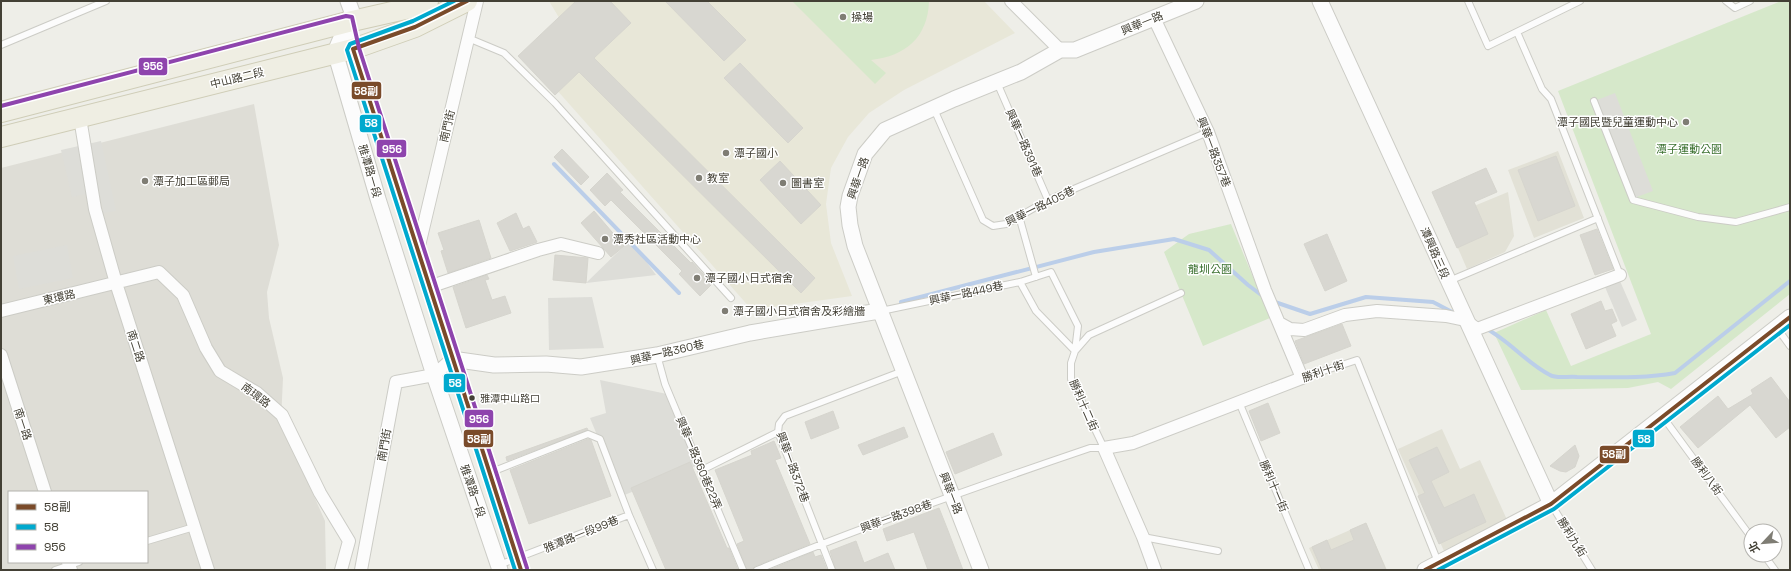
<svg xmlns="http://www.w3.org/2000/svg" width="1791" height="571" font-family="'Space Grotesk','Noto Sans TC',sans-serif">
<rect width="100%" height="100%" fill="#eeeee8"/>
<path fill="#e2e1d6" d="M1558,151l26,67 -50,20 -26,-68z
M1508,192l6,44 -9,16 -38,17 -22,-51z
M1442,429l18,40 20,-9 28,62 -64,29 -46,-102z
M1366,523l21,47h-68l-10,-22z"/>
<path fill="#deddd6" fill-rule="evenodd" d="M254,104l25,141 -12,47 2,26 14,60 -2,43 44,100 1,49h-325v-402zM9,492h138v70h-138z"/>
<path fill="#e8e7d8" d="M549,1h435l31,32 -111,57 -35,23 -21,24 -17,31 -5,36 5,39 21,53 -100,14 -228,-257 37,-32z"/>
<path fill="#d6e8ca" d="M792,1h137c-1,36 -23,55 -58,59l15,13 -11,11z
M1781,1h9v293l-119,95 -13,-7 -30,6 -107,2 -27,-57 52,-23 25,56 80,-32 -93,-243z
M1231,224l39,94 -67,28 -39,-94 25,-18z"/>
<path fill="#ddddd8" d="M1615,93l38,98 -19,7 -37,-98z
M101,141l15,70 -12,2 -5,-22 -27,6 -11,-47z
M630,239l26,36 -70,8 38,-37z
M67,245l6,33 -54,11 -6,-33z
M1620,281l17,39 -15,7 -17,-40z
M592,297l12,51 -55,2 -1,-52z
M600,380l67,14 31,71 -76,31 -32,-78 16,-5z"/>
<g fill="none" stroke-linecap="round" stroke-linejoin="round">
<path stroke="#bbcee9" stroke-width="4" d="M554,164l125,129
M1272,301l38,13 56,-17 67,5 21,11
M901,302l193,-50 80,-13 35,11 39,35 16,12
M1485,328c24,12 41,35 65,47 6,4 19,1 27,2 32,0 66,2 98,-4l115,-92"/>
</g>
<path fill="#d8d7d1" stroke="#d6d5ce" d="M576,1h34l21,22 -37,35 221,220 -14,15 -222,-221 -24,23 -37,-39z
M665,1h42l39,39 -22,21z
M740,63l63,65 -15,15 -64,-65z
M562,149l27,28 -8,8 -27,-28z
M1556,156l19,50 -37,15 -20,-51z
M780,161l41,44 -20,19 -41,-44z
M1486,168l11,24 -23,10 14,32 -31,14 -25,-56z
M607,173l16,17 -3,2 71,71 1,-1 20,22 -12,12 -21,-22 3,-3 -71,-71 -6,6 -15,-16z
M594,211l30,35 -13,11 -30,-34z
M516,213l7,16 6,-3 8,16 -27,9 -13,-28z
M479,220l12,38 -43,15 -7,-22 3,-1 -6,-17z
M1597,229l16,40 -18,6 -15,-40z
M1327,234l20,47 -22,10 -21,-47z
M555,255l33,3 -2,25 -33,-3z
M487,275l2,4 -4,1 7,20 13,-4 6,17 -45,15 -13,-41z
M1601,301l4,10 7,-2 5,12 -6,3 5,12 -30,13 -15,-35z
M1342,324l9,22 -47,18 -9,-23z
M1771,377l19,25v25l-14,11 -26,-33 -52,43 -18,-21 38,-31 10,13 25,-15 -2,-4z
M1268,403l12,30 -19,8 -12,-30z
M833,411l6,17 -28,11 -6,-17z
M904,427l4,10 -45,18 -5,-10z
M587,428l1,2 -81,31 -1,-4z
M993,433l9,22 -47,19 -9,-22z
M588,439l3,1 20,56 -82,28 -19,-54z
M774,441l7,17 -6,2 35,84 -55,22 -2,4h-6l-10,-26 7,-3 -29,-71 37,-15 -1,-4z
M1575,445l4,11 -4,11 -9,5 -6,-1 -10,-5z
M1437,447l12,25 -18,9 13,27 30,-14 12,28 -47,22 -21,-48 7,-3 -16,-33z
M690,462l37,86h2l9,22h-72l-35,-82z
M939,508l8,20 16,42h-35l-14,-38 -27,9 -4,-12z
M1366,523l20,47h-64l-10,-23 15,-7 4,10 23,-10 -4,-10z
M856,541l8,22 24,-10 7,17h-59l-6,-19z
M813,552l2,5 6,-2 6,15h-58z"/>
<g fill="none" stroke-linecap="round" stroke-linejoin="round">
<defs>
<path id="service" d="M1468,1l20,45 92,-45
M1726,1l9,7 15,-7
M1517,32l25,57 9,10 69,176
M468,38l36,15 51,50 176,195
M1,45l105,-44
M999,87l49,113
M1594,101l39,99 65,17 38,5 54,-15
M934,109l49,111 10,6 13,-2 42,-24 160,-68
M1019,216l17,61
M1449,281l149,-63
M1020,282l16,29 39,40
M881,311l139,-29 31,-10 27,54 -3,25
M1777,328l13,18
M657,355l8,29 78,186
M1302,378l55,-18 81,202
M1239,402l70,168
M1663,417l88,120
M702,470l76,-38
M489,473l99,-39 12,5 29,76
M1551,504l41,66
M1143,537l75,14
M147,541l47,-14
M1764,555l11,15
M499,565l130,-50 24,55
M55,570l24,-8
M757,570c109,-45 221,-84 333,-122h14l-33,-69v-16l4,-12 14,-16 92,-42
M832,570l-54,-138 1,-8 6,-8 118,-45"/>
<path id="minor" d="M1011,1l49,49
M1154,18l54,114 57,158 37,88 -169,65 -29,5 39,89 12,33
M80,118l15,91 21,74 92,287
M418,250l59,-249
M429,287l109,-37 23,-6 37,9
M1,311l158,-39 24,23 23,53 14,23 37,22 25,22 38,78 29,48 -8,29
M1279,323l11,6 14,1 41,-15 32,-4 69,5 19,4 12,9 143,-54
M1,355l44,137
M68,562l3,8
M361,570l35,-188 38,-7 18,-16"/>
<path id="tertiary" d="M348,1l4,11 -17,40 43,147 56,176 66,195
M1320,1l231,503
M351,39l2,10 168,521
M452,359l42,6 52,-1 35,3 76,-12 93,-22 129,-22
M981,570l-126,-324 -5,-21 -2,-18 2,-11 15,-42 20,-24 69,-31 67,-27 39,-22h15l121,-49
M1425,570l126,-66 239,-187"/>
<path id="primary" d="M1,112l347,-90 66,-15 14,-6
M1,137l352,-88 62,-22 52,-26"/>
</defs>
<use href="#service" stroke="#ccccc6" stroke-width="8"/>
<use href="#minor" stroke="#ccccc6" stroke-width="14"/>
<use href="#tertiary" stroke="#ccccc6" stroke-width="17"/>
<use href="#primary" stroke="#cfcdb7" stroke-width="22"/>
<use href="#service" stroke="#fcfcfc" stroke-width="6"/>
<use href="#minor" stroke="#fcfcfc" stroke-width="12"/>
<use href="#tertiary" stroke="#fcfcfc" stroke-width="15"/>
<use href="#primary" stroke="#efeee3" stroke-width="20"/>
<defs>
<path id="bus-1" d="M467,1l-52,26 -62,22 168,521
M1425,570l126,-66 239,-187"/>
<path id="bus-2" d="M454,1l-41,20 -63,23 -3,6 168,520
M1438,570l116,-61 236,-184"/>
<path id="bus-3" d="M1,106l345,-90 6,1 7,31 168,520"/>
</defs>
<use href="#bus-1" stroke="#fff" stroke-width="7"/>
<use href="#bus-2" stroke="#fff" stroke-width="7"/>
<use href="#bus-3" stroke="#fff" stroke-width="7"/>
<use href="#bus-1" stroke="#7a4b2a" stroke-width="4"/>
<use href="#bus-2" stroke="#00a9ce" stroke-width="4"/>
<use href="#bus-3" stroke="#8e44ad" stroke-width="4"/>
</g>
<g fill="#7f7d74" stroke="#fff" stroke-width="1.5">
<circle cx="843" cy="17" r="4"/>
<circle cx="1686" cy="122" r="4"/>
<circle cx="726" cy="153" r="4"/>
<circle cx="699" cy="178" r="4"/>
<circle cx="145" cy="181" r="4"/>
<circle cx="783" cy="183" r="4"/>
<circle cx="605" cy="239" r="4"/>
<circle cx="697" cy="278" r="4"/>
<circle cx="725" cy="311" r="4"/>
</g>
<circle fill="#434035" stroke="#fff" stroke-width="1.5" cx="472" cy="398" r="3.5"/>
<g text-anchor="middle" stroke-width="3" stroke-linejoin="round" paint-order="stroke">
<g font-size="10" fill="#434035" stroke="#fff" text-anchor="start">
<text x="480" y="402">雅潭中山路口</text>
</g>
<g font-size="11" fill="#434035" stroke="#fff" text-anchor="start">
<text x="851" y="21">操場</text>
<text x="1678" y="126" text-anchor="end">潭子國民暨兒童運動中心</text>
<text x="734" y="157">潭子國小</text>
<text x="707" y="182">教室</text>
<text x="153" y="185">潭子加工區郵局</text>
<text x="791" y="187">圖書室</text>
<text x="613" y="243">潭秀社區活動中心</text>
<text x="705" y="282">潭子國小日式宿舍</text>
<text x="733" y="315">潭子國小日式宿舍及彩繪牆</text>
</g>
<g font-size="11" fill="#434035" stroke="#fff">
<text transform="translate(1142 23) rotate(-22)" y="4">興華一路</text>
<text transform="translate(237 78) rotate(-14)" y="4">中山路二段</text>
<text transform="translate(447 126) rotate(-77)" y="4">南門街</text>
<text transform="translate(1024 143) rotate(66)" y="4">興華一路391巷</text>
<text transform="translate(1214 152) rotate(69)" y="4">興華一路357巷</text>
<text transform="translate(370 171) rotate(74)" y="4">雅潭路一段</text>
<text transform="translate(858 178) rotate(-71)" y="4">興華一路</text>
<text transform="translate(1040 206) rotate(-26)" y="4">興華一路405巷</text>
<text transform="translate(1435 253) rotate(66)" y="4">潭興路三段</text>
<text transform="translate(966 293) rotate(-12)" y="4">興華一路449巷</text>
<text transform="translate(59 297) rotate(-13)" y="4">東環路</text>
<text transform="translate(136 346) rotate(72)" y="4">南二路</text>
<text transform="translate(667 352) rotate(-13)" y="4">興華一路360巷</text>
<text transform="translate(1323 371) rotate(-19)" y="4">勝利十街</text>
<text transform="translate(256 395) rotate(37)" y="4">南環路</text>
<text transform="translate(1084 405) rotate(66)" y="4">勝利十二街</text>
<text transform="translate(23 424) rotate(72)" y="4">南一路</text>
<text transform="translate(384 445) rotate(-80)" y="4">南門街</text>
<text transform="translate(699 463) rotate(67)" y="4">興華一路360巷22弄</text>
<text transform="translate(793 467) rotate(70)" y="4">興華一路372巷</text>
<text transform="translate(1707 476) rotate(54)" y="4">勝利八街</text>
<text transform="translate(1274 486) rotate(67)" y="4">勝利十一街</text>
<text transform="translate(473 491) rotate(71)" y="4">雅潭路一段</text>
<text transform="translate(951 493) rotate(69)" y="4">興華一路</text>
<text transform="translate(896 516) rotate(-20)" y="4">興華一路398巷</text>
<text transform="translate(581 534) rotate(-22)" y="4">雅潭路一段99巷</text>
<text transform="translate(1572 537) rotate(58)" y="4">勝利九街</text>
</g>
<g font-size="11" fill="#3a702e" stroke="#fff">
<text x="1689" y="153">潭子運動公園</text>
<text x="1210" y="273">龍圳公園</text>
</g>
</g>
<g stroke="#fff" stroke-width="1.5">
<rect x="138" y="57" width="30" height="19" rx="4" fill="#8e44ad"/>
<rect x="351" y="81" width="31" height="19" rx="4" fill="#7a4b2a"/>
<rect x="359" y="114" width="23" height="19" rx="4" fill="#00a9ce"/>
<rect x="376" y="139" width="31" height="19" rx="4" fill="#8e44ad"/>
<rect x="443" y="373" width="23" height="20" rx="4" fill="#00a9ce"/>
<rect x="464" y="409" width="30" height="19" rx="4" fill="#8e44ad"/>
<rect x="463" y="429" width="31" height="19" rx="4" fill="#7a4b2a"/>
<rect x="1632" y="429" width="23" height="19" rx="4" fill="#00a9ce"/>
<rect x="1599" y="445" width="31" height="19" rx="4" fill="#7a4b2a"/>
</g>
<g font-size="11" text-anchor="middle" font-weight="bold" fill="#fff">
<text x="153" y="70">956</text>
<text x="366" y="95">58副</text>
<text x="371" y="127">58</text>
<text x="392" y="153">956</text>
<text x="455" y="387">58</text>
<text x="479" y="423">956</text>
<text x="479" y="443">58副</text>
<text x="1644" y="443">58</text>
<text x="1614" y="458">58副</text>
</g>
<rect width="1791" height="571" fill="none" stroke="#434035" stroke-width="4"/>
<rect x="8" y="491" width="140" height="72" fill="#ffffff" stroke="#b4b3ae"/>
<rect x="16" y="504" width="20" height="6" fill="#7a4b2a" stroke="#b4b3ae"/>
<text x="44" y="511" font-size="12" fill="#434035">58副</text>
<rect x="16" y="524" width="20" height="6" fill="#00a9ce" stroke="#b4b3ae"/>
<text x="44" y="531" font-size="12" fill="#434035">58</text>
<rect x="16" y="544" width="20" height="6" fill="#8e44ad" stroke="#b4b3ae"/>
<text x="44" y="551" font-size="12" fill="#434035">956</text>
<g transform="translate(1763 543) rotate(244)"><circle r="19" fill="#ffffff" stroke="#b4b3ae"/>
<path d="M0-3L7 15L0 10L-7 15Z" fill="#7f7d74"/>
<text y="-6" font-size="11" font-weight="bold" text-anchor="middle" fill="#434035">北</text>
</g>
</svg>
